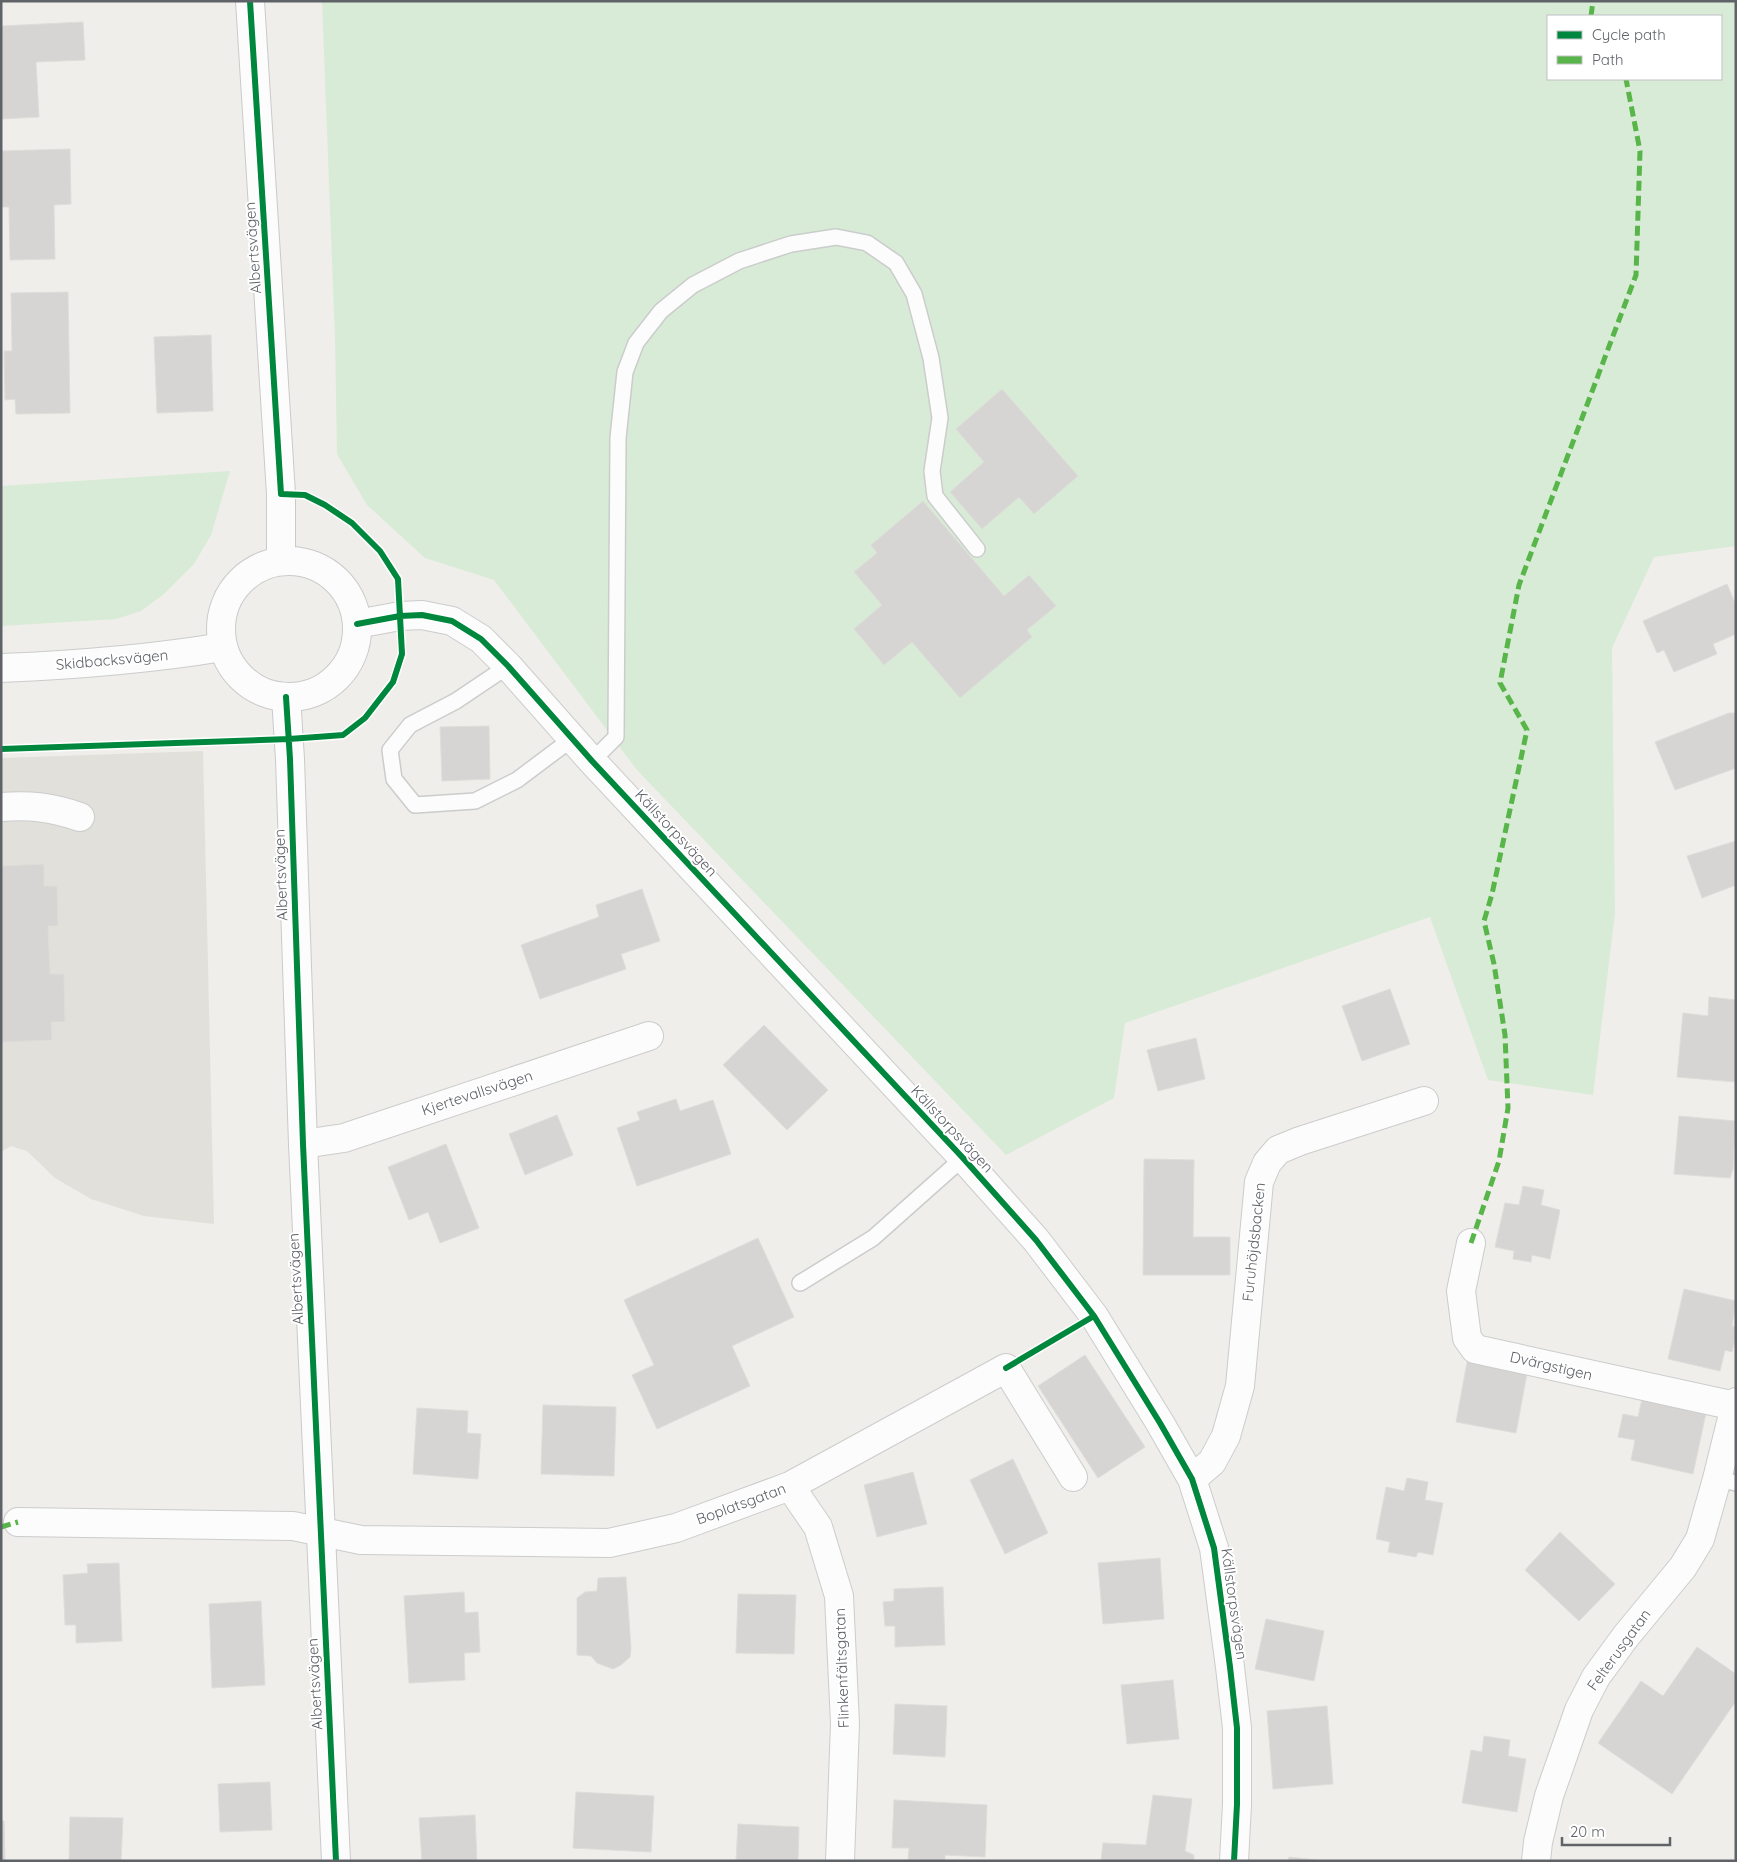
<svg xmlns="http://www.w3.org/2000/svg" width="1737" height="1862" font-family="Quicksand,sans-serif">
<rect width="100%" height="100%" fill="#efeeea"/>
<path fill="#e2e0da" d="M203,751l11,473 -70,-8 -53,-17 -36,-21 -28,-27 -16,-5 -10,6v-394z"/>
<path fill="#d8ebd6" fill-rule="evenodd" d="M322,1h1414v545l-82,11 -42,91 3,265 -22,182 -105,-15 -58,-163 -305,106 -11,75 -108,57 -369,-385 -143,-190 -69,-22 -58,-53 -30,-51 -2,-116zM1548,16h173v63h-173z
M230,471l-19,64 -17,29 -30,30 -23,17 -25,8 -115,7v-140z"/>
<path fill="#d6d5d3" stroke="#deddd9" d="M83,22l2,38 -49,2 3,55 -38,2v-93z
M70,149l1,55 -17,1 1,54 -45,1 -1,-53h-8v-56z
M68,292l2,121 -54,1 -1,-15 -10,1 -1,-49h8l-1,-58z
M211,335l2,76 -56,2 -3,-76z
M1002,389l76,87 -44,38 -15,-17 -37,32 -32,-37 34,-30 -28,-33z
M923,501l81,95 25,-21 27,31 -29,24 5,7 -72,61 -48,-56 -28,23 -30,-36 28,-24 -28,-33 23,-19 -6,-8z
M1727,584l9,21v29l-23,10 4,10 -43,18 -10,-22 -7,3 -14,-32z
M1729,713h7v55l-61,22 -20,-48z
M489,726l1,53 -48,2 -2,-54z
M1736,841v44l-34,13 -15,-42z
M44,864v22h13l1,40h-10l2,48h14l1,48h-14l1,18 -51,2v-176z
M642,889l18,52 -39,13 5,15 -86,30 -19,-54 78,-28 -3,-12z
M1390,989l20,55 -48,17 -20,-55z
M1709,997l27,3v82l-59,-5 6,-64 25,3z
M764,1025l64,65 -41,40 -64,-65z
M1196,1038l9,41 -47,12 -11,-41z
M676,1099l4,12 33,-11 18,54 -94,32 -20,-58 23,-8 -3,-8z
M557,1115l16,40 -48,20 -16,-41z
M1679,1116l56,5 -2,48 -3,9 -56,-4z
M446,1144l33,84 -39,15 -12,-31 -19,8 -21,-53z
M1144,1159l50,1 -1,77h37v38h-87z
M1523,1186l21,4 -3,15 19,5 -10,49 -18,-4 -1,7 -18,-3 1,-8 -19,-4 10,-44 14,2z
M758,1238l36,79 -62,29 18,40 -93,43 -25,-54 22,-10 -30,-65z
M1684,1289l52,12 -4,25 4,1v9l-4,16 -7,-2 -5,21 -52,-12z
M1085,1355l60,92 -47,31 -60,-92z
M1468,1357l60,11 -12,65 -60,-11z
M1642,1399l64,14 -13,61 -62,-14 4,-20 -17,-3 5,-23 15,3z
M543,1405l73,2 -2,69 -73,-2z
M417,1408l51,3 -1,22 14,1 -3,45 -65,-5z
M1013,1459l35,74 -43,21 -35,-74z
M913,1472l14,52 -50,13 -13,-52z
M1407,1478l21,4 -3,18 18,3 -10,52 -15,-3 -2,5 -28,-5 2,-10 -14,-3 10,-52 18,4z
M1560,1532l55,52 -36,37 -54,-51z
M1160,1558l4,61 -61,5 -5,-61z
M119,1563l3,78 -46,2v-18h-11l-2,-50 25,-2 -1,-9z
M626,1577l5,71 -1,9 -9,8 -8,4 -16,-6 -6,-7 -14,-1v-57l8,-6 12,-1 1,-13z
M943,1587l2,58 -50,2v-21h-10l-2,-24 11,-1v-12z
M464,1592l1,21 13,-1 2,40 -16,1 1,27 -56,3 -5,-87z
M738,1594l58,1 -2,59 -58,-1z
M261,1601l4,84 -53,3 -3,-84z
M1266,1619l58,12 -10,50 -59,-12z
M1697,1647l39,27v27l-64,93 -74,-51 43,-62 22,15z
M1173,1680l6,59 -52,5 -6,-59z
M895,1704l52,2 -2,51 -52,-3z
M1327,1706l6,78 -60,5 -6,-78z
M1484,1736l26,4 -2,16 18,3 -9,53 -55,-9 9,-53 11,2z
M270,1782l2,48 -52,2 -2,-48z
M576,1792l78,4 -3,56 -78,-4z
M1153,1795l39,4 -7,52 9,4v6h-93l2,-18 43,2z
M894,1800l93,5 -2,52 -40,-2v6l-37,-1 1,-12h-17z
M475,1815l2,46h-55l-3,-43z
M70,1817l53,1 -2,43h-52z
M1,1821h3l1,40h-4z
M738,1824l61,3 -1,34h-62z
M1289,1857l36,4h-37z"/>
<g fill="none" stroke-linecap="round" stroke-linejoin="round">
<defs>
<path id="lane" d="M508,666l-52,35 -46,24 -20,25 4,29 21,26 60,-4 42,-21 56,-42
M592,761l24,-24 2,-299 7,-66 11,-29 25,-32 32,-26 46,-24 52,-17 45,-7 31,6 29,20 18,31 17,64 9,60 -8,53 3,25 42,53
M800,1283l73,-45 90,-80
M1717,1479l19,4"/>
<path id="street" d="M357,624l43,-8 22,-1 30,6 29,18 27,27 84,95 371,397 73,82 58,76 66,107 32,56 22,69 16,119 7,61v76l-3,57
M1,668c74,-3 149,-9 222,-21
M1,807c30,-2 50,0 79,10
M303,1144l41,-6 305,-102
M1471,1243l-10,48 6,47 8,11 260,57
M1192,1479l20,-17 14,-26 14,-50 19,-204 8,-19 11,-13 22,-9 124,-40
M790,1486l28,41 21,69 6,128 -5,137
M18,1522l275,4 68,14 248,3 67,-15 114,-42 216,-118 67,109
M1536,1861l2,-19 11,-46 30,-86 17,-33 30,-41 57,-69 17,-28 17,-60 19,-77"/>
<path id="secondary" d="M250,1l31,493v67
M221 629a68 68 0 1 1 136 0a68 68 0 1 1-136 0Z
M286,697l4,62 13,385 33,717"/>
</defs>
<use href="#lane" stroke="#cbcccc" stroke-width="18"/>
<use href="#street" stroke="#cbcccc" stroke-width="30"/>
<use href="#secondary" stroke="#cacacb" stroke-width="30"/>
<use href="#lane" stroke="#fdfcfc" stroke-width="15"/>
<use href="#street" stroke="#fdfcfc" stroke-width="28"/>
<use href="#secondary" stroke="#fdfcfc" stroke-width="28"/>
<path stroke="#58b549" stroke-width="5" stroke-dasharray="10 5" stroke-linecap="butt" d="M1591,16l2,-15
M1471,1243l28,-82 9,-53 -3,-73 -11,-71 -10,-43 8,-27 35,-164 -27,-47 19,-98 117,-310 4,-124 -14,-72
M1,1527l17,-5"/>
<defs>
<path id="cycleway" d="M357,624l43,-8 22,-1 30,6 29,18 27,27 84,95 371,397 73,82 58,76 66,107 32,56 22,69 16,119 7,61v76l-3,57
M286,697l4,62 13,385 33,717
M1,749l288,-10 41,-3 13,-1 22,-17 28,-36 9,-28 -4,-75 -18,-28 -28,-28 -27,-18 -20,-10 -24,-1 -31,-493
M1006,1368l88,-52"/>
</defs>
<use href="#cycleway" stroke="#fff" stroke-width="9"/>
<use href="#cycleway" stroke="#00873e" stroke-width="6"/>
</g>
<g text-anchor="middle" stroke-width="4" stroke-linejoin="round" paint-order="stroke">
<g font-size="15" fill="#5f6368" stroke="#fff">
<text transform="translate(253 248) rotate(-94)" y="5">Albertsvägen</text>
<text transform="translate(112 660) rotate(-5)" y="5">Skidbacksvägen</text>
<text transform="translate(676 833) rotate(47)" y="5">Källstorpsvägen</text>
<text transform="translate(281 875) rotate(-92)" y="5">Albertsvägen</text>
<text transform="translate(477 1093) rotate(-18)" y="5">Kjertevallsvägen</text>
<text transform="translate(952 1129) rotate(47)" y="5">Källstorpsvägen</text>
<text transform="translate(1254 1242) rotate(-84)" y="5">Furuhöjdsbacken</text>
<text transform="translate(296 1279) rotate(-93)" y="5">Albertsvägen</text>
<text transform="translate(1551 1366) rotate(13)" y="5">Dvärgstigen</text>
<text transform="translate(741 1504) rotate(-20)" y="5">Boplatsgatan</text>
<text transform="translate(1234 1604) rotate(82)" y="5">Källstorpsvägen</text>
<text transform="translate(1619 1650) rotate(-54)" y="5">Felterusgatan</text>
<text transform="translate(842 1668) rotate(-92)" y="5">Flinkenfältsgatan</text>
<text transform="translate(315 1684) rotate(-93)" y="5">Albertsvägen</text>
</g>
</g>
<rect width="1737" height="1862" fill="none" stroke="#5f6368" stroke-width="5"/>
<rect x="1547" y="15" width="175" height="65" fill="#ffffff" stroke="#bfc1c3"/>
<rect x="1557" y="31" width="25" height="8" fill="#00873e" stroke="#bfc1c3"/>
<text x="1592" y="40" font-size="15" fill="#5f6368">Cycle path</text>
<rect x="1557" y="56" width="25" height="8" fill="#58b549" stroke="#bfc1c3"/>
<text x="1592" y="65" font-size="15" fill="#5f6368">Path</text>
<path d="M1562 1837v8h108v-8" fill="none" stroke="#5f6368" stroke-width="2.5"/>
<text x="1570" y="1837" font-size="15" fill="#5f6368" stroke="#ffffff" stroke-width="4" paint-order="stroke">20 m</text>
</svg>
